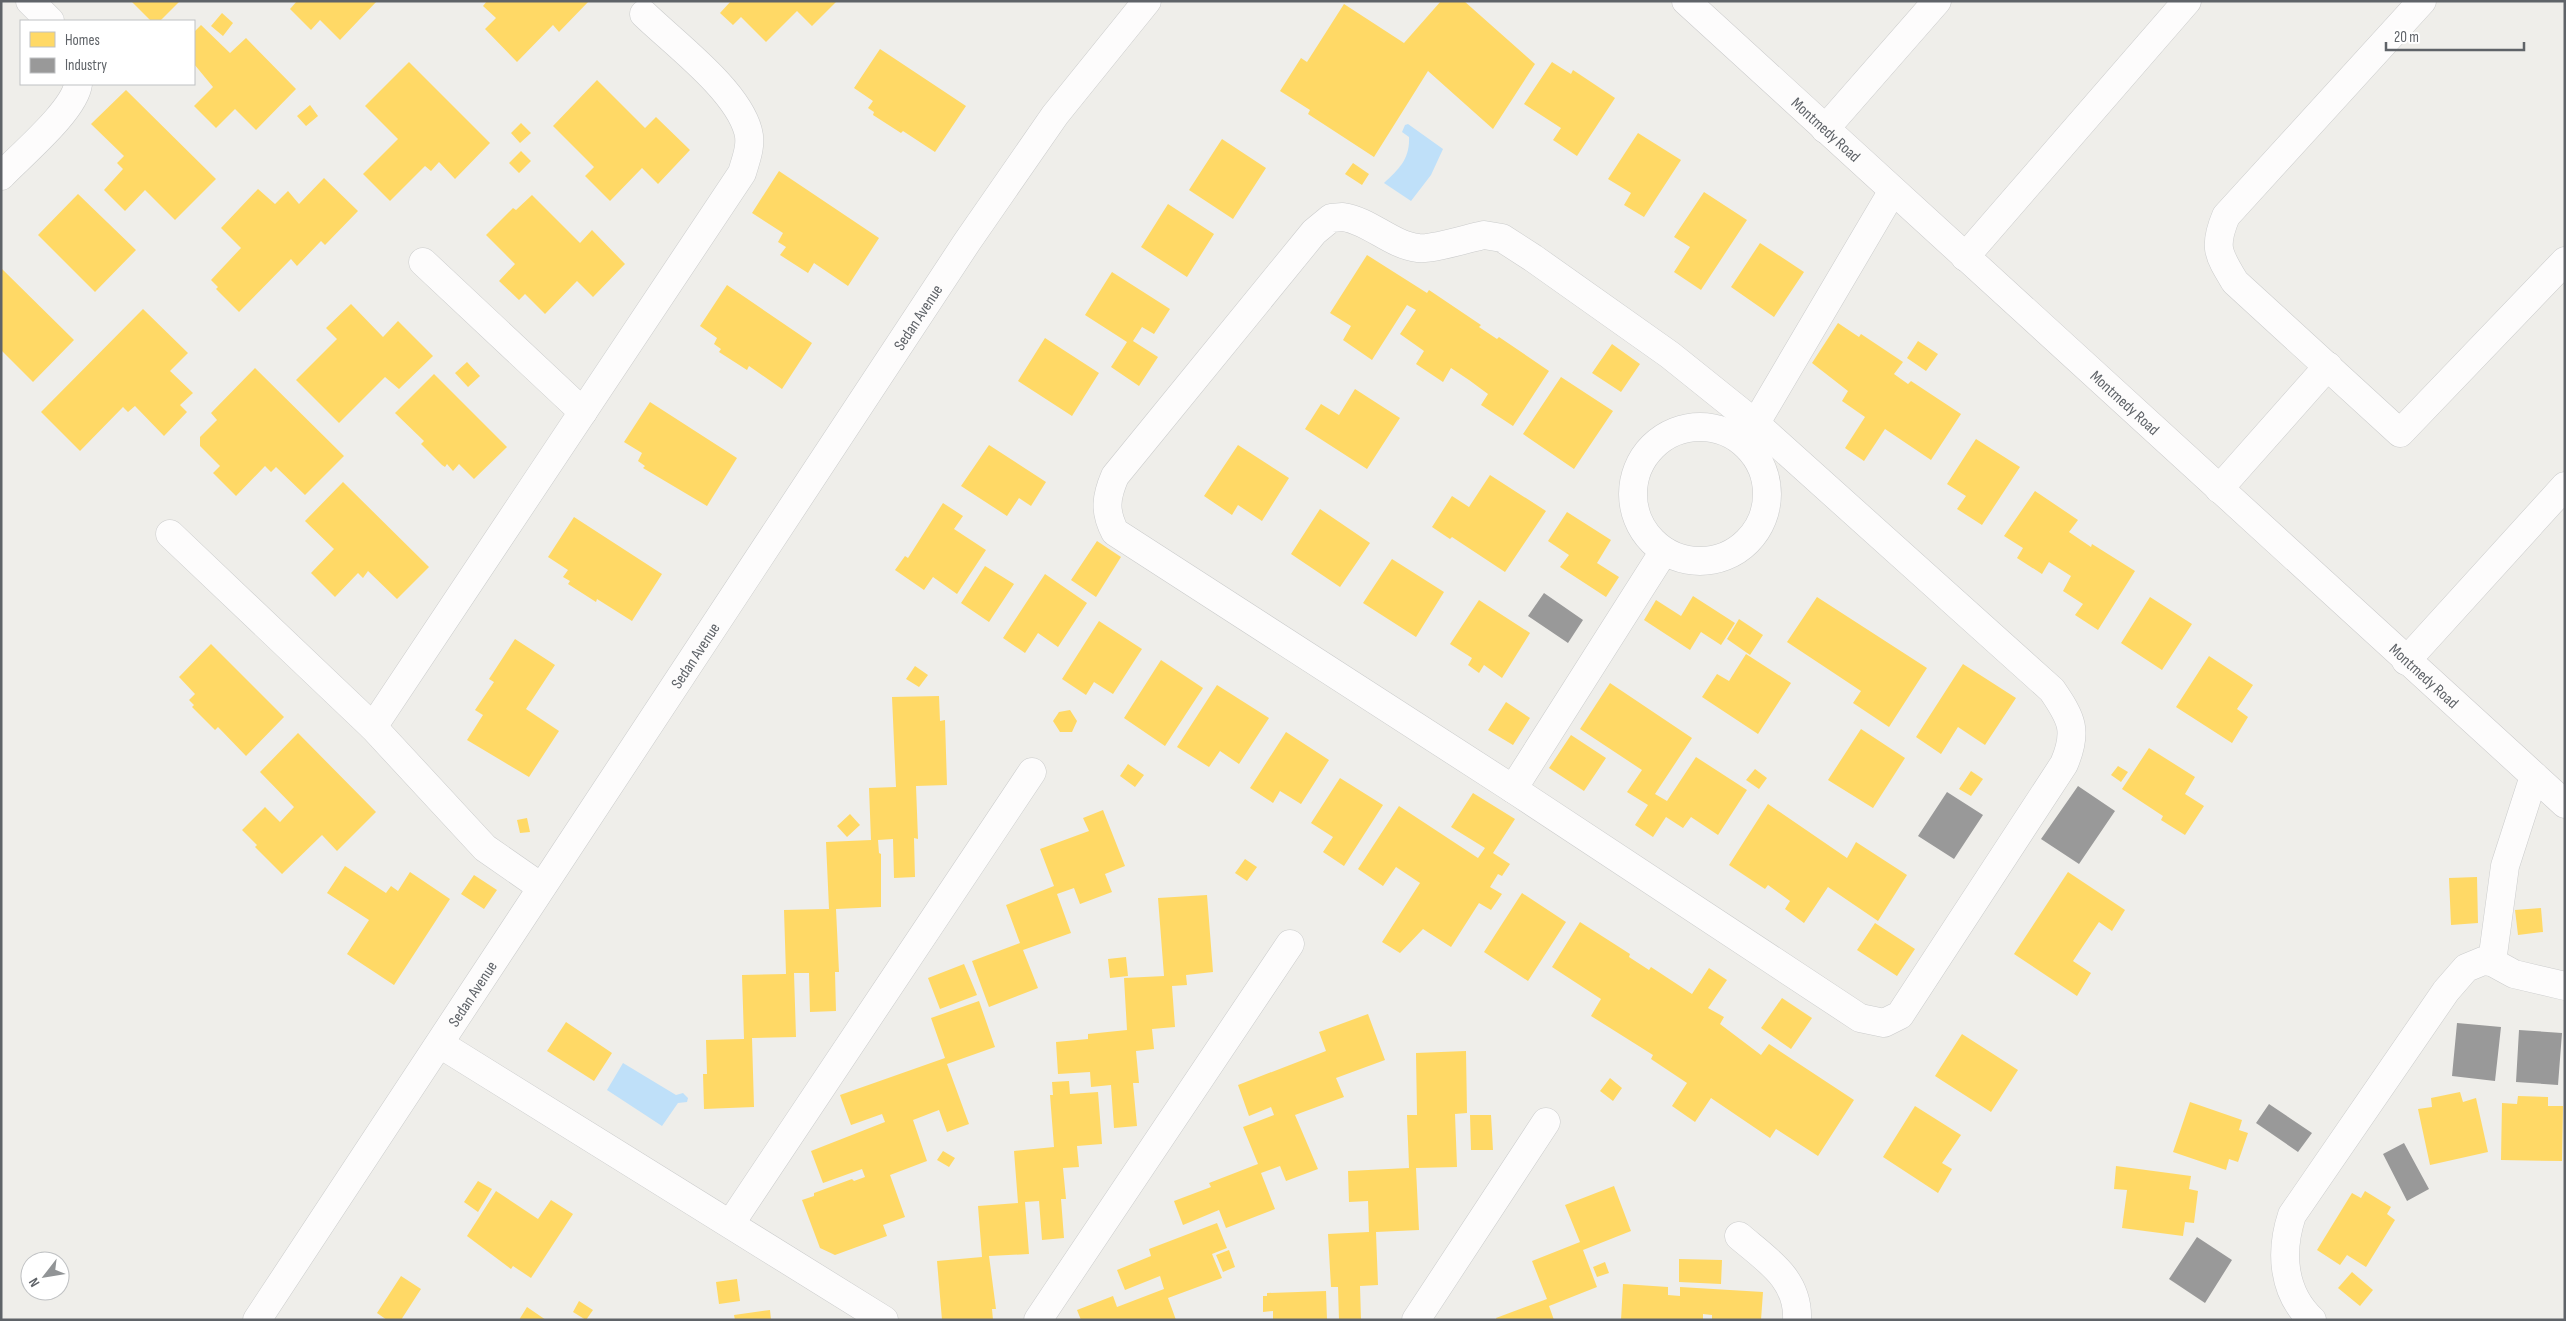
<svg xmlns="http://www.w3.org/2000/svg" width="2566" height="1321" font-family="'Sofia Sans Condensed',sans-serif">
<rect width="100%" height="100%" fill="#efeeea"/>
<path fill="#bfe0f9" d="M1408,124l35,25 -12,26 -20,26 -27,-18c15,-14 26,-24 25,-46l-7,-5 3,-7z
M623,1063l53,32 7,-2 5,5 -1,4 -9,1 -16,23 -55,-36z"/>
<path fill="#ffd966" d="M131,1h49l-20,20h-9z
M297,1h80l-37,39 -20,-20 -9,10 -21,-21z
M487,1h102l-30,31 -6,-7 -36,37 -32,-33 11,-11 -13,-12z
M731,1h106l-25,25 -15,-15 -31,31 -25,-25 -8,8 -13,-12z
M1441,1h23l71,63 -42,65 -65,-58 -54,86 -66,-43 2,-4 -30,-19 21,-33 6,4 37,-58 60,39z
M222,13l11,10 -10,13 -12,-10z
M201,25l29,28 16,-15 50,51 -40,41 -21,-21 -19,19 -22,-22 19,-19 -19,-23v-32z
M880,49l86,57 -31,46 -32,-21 -2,2 -28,-18 1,-3 -6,-4 5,-7 -19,-13z
M409,62l81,81 -35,36 -16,-17 -8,9 -6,-5 -35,35 -27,-27 35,-35 -33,-33z
M1552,62l19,12 2,-4 42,28 -38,58 -24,-16 8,-12 -37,-24z
M597,80l48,48 11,-11 34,33 -32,34 -16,-16 -32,33 -25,-25 9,-9 -41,-41z
M126,90l90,89 -41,41 -30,-30 -20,21 -21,-21 19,-21 -6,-6 7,-7 -33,-32z
M310,105l8,11 -12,10 -9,-10z
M521,123l10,10 -11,10 -9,-10z
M1638,133l43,27 -37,57 -20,-12 7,-12 -23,-14z
M1222,139l44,29 -33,51 -44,-29z
M521,151l10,10 -12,12 -10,-10z
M1353,163l16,11 -7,11 -17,-11z
M779,171l100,67 -31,48 -34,-23 -6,10 -28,-18 6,-8 -8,-5 5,-9 -31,-20z
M324,178l34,33 -33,34 -4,-4 -24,25 -6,-7 -52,53 -23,-23 2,-2 -7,-7 30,-32 -20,-20 37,-39 17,15 13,-13 11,13z
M1704,192l43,28 -46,70 -27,-18 16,-25 -16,-10z
M78,194l58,56 -41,42 -57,-57z
M532,195l48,48 12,-13 33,34 -32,33 -16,-16 -32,33 -20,-20 -6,6 -20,-19 16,-17 -29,-29 27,-27 3,2z
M1168,204l46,30 -27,43 -46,-30z
M1760,243l44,29 -30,45 -43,-30z
M1367,255l60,38 2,-3 52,35 -2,2 18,12 2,-2 50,34 -36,55 -32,-21 7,-11 -19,-14 -18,-12 -8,14 -27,-18 8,-13 -24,-17 16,-24 -9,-5 -35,55 -29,-20 8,-14 -21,-13z
M1,268l73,72 -41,42 -32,-32z
M1112,272l58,37 -16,25 -12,-7 -9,14 25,16 -19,29 -28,-19 16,-25 -42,-27z
M727,285l85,58 -30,46 -33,-23 -2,4 -28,-18 2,-3 -7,-5 3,-6 -17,-12z
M351,304l32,33 15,-16 35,35 -34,33 -14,-12 -46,46 -43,-43 41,-41 -11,-11z
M143,309l45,44 -18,18 23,22 -13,12 7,7 -23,24 -29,-30 -7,6 -5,-5 -43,44 -39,-39z
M1838,323l21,14 2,-3 42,28 -9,12 14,10 3,-3 50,33 -30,46 -46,-31 -21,32 -19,-13 20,-31 -23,-16 6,-10 -36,-28z
M1045,338l54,35 -27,43 -54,-35z
M1918,341l20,13 -12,17 -19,-13z
M1612,344l28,20 -19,28 -29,-19z
M467,362l13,14 -12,11 -13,-14z
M255,368l89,88 -39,39 -29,-28 -5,5 -6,-6 -29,30 -23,-23 7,-7 -20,-20v-9l17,-17 -6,-7z
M434,374l73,73 -33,32 -15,-15 -6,7 -6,-7 -2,3 -3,-2 -21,-21 3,-3 -29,-28z
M1561,377l52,34 -39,58 -51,-35z
M1355,389l45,29 -33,51 -62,-40 16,-25 18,11z
M650,402l87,56 -30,48 -64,-38 2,-2 -7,-5 4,-8 -18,-11z
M1976,439l44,28 -38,58 -25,-16 9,-13 -19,-12z
M989,445l57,37 -15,24 -12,-8 -12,18 -46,-30z
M1238,445l51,33 -27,43 -24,-16 -6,10 -28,-19z
M1490,475l56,36 -41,61 -53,-35 -2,2 -18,-12 20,-31 17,11z
M343,482l86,85 -32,32 -29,-28 -5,7 -5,-5 -23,24 -24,-24 23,-24 -29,-28z
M2035,491l43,29 -9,12 22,15 1,-3 43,27 -37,59 -23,-15 8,-11 -20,-13 8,-15 -22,-14 -7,12 -25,-16 6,-10 -19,-12z
M943,503l20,13 -9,13 32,21 -29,44 -24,-17 -9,13 -29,-20 10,-14 3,2z
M1320,509l50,34 -30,44 -49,-33z
M1567,512l44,28 -14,23 22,14 -13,20 -46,-30 9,-12 -21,-14z
M574,517l88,57 -30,47 -35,-22 -1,3 -28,-18 2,-3 -7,-4 5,-7 -20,-13z
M1097,541l24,16 -25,40 -25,-17z
M1392,559l52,33 -28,45 -53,-34z
M985,566l29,18 -25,38 -28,-19z
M1045,574l42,29 -29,44 -20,-14 -13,20 -22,-15z
M1693,596l42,27 -14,22 -20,-13 -11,18 -46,-30 12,-20 25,16z
M1817,597l110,71 -38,59 -36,-24 8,-12 -74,-49z
M2150,597l42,27 -30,46 -41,-27z
M1479,600l51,33 -28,45 -18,-13 -5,8 -11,-8 4,-7 -22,-14z
M1739,619l24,16 -13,20 -23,-16z
M1099,621l43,28 -29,45 -19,-12 -8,13 -24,-16z
M515,639l40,26 -29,44 33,22 -30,46 -62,-37 16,-25 -8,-5 19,-28 -5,-3z
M211,644l73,73 -38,39 -28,-29 -3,3 -23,-23 2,-2 -5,-5 6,-6 -16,-17z
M1746,654l45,29 -33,51 -56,-37 15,-23 12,7z
M2209,656l44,29 -16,24 11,8 -16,26 -56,-36z
M1161,660l42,28 -38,58 -41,-28z
M1963,664l53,34 -31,47 -27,-18 -17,27 -25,-17z
M915,666l13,9 -9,12 -13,-8z
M1610,683l82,55 -37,56 12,7 29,-44 51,33 -29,45 -27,-18 -8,11 -17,-11 -13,20 -18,-12 13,-20 -21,-13 15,-22 -62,-41z
M1217,685l52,33 -30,46 -19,-13 -11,16 -32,-20z
M939,696l1,25 5,-1 2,65 -31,1 2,53 -4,-1 1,39 -21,1 -1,-39 -15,1 1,13 2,1v53l-45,2 3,63h-4l1,39 -26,1 -1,-39h-15l2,64 -44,1 2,69 -50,2 -1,-35h4l-1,-34 38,-1 -2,-64 44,-1 -2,-64 45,-1 -3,-67 45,-2 -2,-52 27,-1 -4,-90z
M1506,702l24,16 -17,27 -25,-15z
M1070,710l7,11 -5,11h-12l-7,-11 6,-9z
M1861,729l44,29 -32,50 -45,-28z
M1286,732l43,28 -28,44 -21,-13 -7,12 -23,-15z
M298,733l78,79 -39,39 -15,-16 -40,39 -27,-27 2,-2 -15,-15 23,-23 15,15 14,-15 -34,-35z
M1571,735l35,23 -22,33 -35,-23z
M2149,748l46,29 -10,17 19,12 -19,29 -24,-15 2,-4 -41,-27z
M1128,764l16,11 -9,12 -15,-11z
M2118,766l10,6 -7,10 -10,-7z
M1755,769l12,9 -8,11 -13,-9z
M1971,771l12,8 -12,17 -12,-7z
M1340,778l43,27 -39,61 -21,-14 10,-15 -22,-14z
M1473,793l42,26 -22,34 17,11 -8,12 -4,-2 -8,13 12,7 -11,16 -12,-7 -28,44 -28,-18 -23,24 -18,-11 38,-59 -24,-16 -13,19 -25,-17 41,-63 79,52 7,-10 -34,-21z
M1768,804l79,54 9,-16 51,33 -29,46 -50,-34 -24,36 -19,-14 5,-8 -22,-16 -3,4 -36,-24z
M1103,810l22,56 -20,8 7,18 -32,12 -6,-16 -17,6 14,39 -48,17 15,38 -49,19 -17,-46 48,-18 -14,-38 48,-19 -14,-37 49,-18 -6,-13z
M850,814l10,11 -13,12 -10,-11z
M527,818l3,14 -10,1 -3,-13z
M1245,859l12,8 -10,14 -12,-8z
M345,866l41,27 5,-7 7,5 12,-19 40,27 -56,86 -47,-31 22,-34 -42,-27z
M2068,872l57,38 -13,21 -13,-9 -26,39 18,12 -14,23 -63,-42z
M474,875l23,15 -13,19 -23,-15z
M2477,877l1,46 -27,2 -2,-47z
M1522,893l44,29 -38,59 -44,-29z
M1207,895l6,77 -27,3 1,10 -15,1 3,41 -23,2 2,20 -18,2 3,32h-6l4,43 -23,2 -3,-43 -20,2 -1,-15 -32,2 -2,-32 32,-3v-5l39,-4 -3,-52 40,-2 -6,-78z
M2541,908l2,24 -25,3 -3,-25z
M1580,922l50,32 -1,3 20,13 2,-3 41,27 17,-26 18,12 -19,28 16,9 -4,7 41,31 8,-11 85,56 -36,56 -42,-27 -6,9 -59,-40 -16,24 -23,-16 15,-23 -36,-24 2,-4 -62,-39 10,-17 -49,-32z
M1875,923l40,26 -18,27 -40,-26z
M1126,957l2,19 -18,2 -2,-19z
M964,964l13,31 -37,14 -12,-31z
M1782,998l30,20 -21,31 -30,-21z
M979,1001l16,46 -48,17 22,60 -22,8 -8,-22 -26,10 14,41 -37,14 15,42 -22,8 4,11 -52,19 -15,-7 -18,-48 12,-4v-3l38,-14 2,2 11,-4 -3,-8 -39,14 -12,-32 74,-29 -3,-8 -31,11 -11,-30 105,-37 -14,-40z
M1368,1014l17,46 -49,18 8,19 -49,18 23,54 -32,12 -6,-15 -19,7 14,36 -49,19 -7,-18 -36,15 -9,-24 37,-14 -2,-4 49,-19 -15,-37 31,-12 -3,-8 -22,9 -11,-31 88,-34 -7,-19z
M566,1022l46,31 -18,28 -47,-30z
M1962,1034l56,36 -27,42 -56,-36z
M1466,1051l1,62 -12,1 2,53 -41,1 3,62 -43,2 2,53 -18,1 1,34h-22l-1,-33h-7l-3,-53 41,-2 -1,-31 -19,1 -1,-31 61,-3 -2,-53h10l-1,-62z
M1610,1078l12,10 -9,13 -13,-10z
M1069,1081l1,13 28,-2 4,52 -25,2 2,21 -16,1 3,31h-5l3,39 -22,2 -3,-39 -14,1 4,52 -40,2 7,53h-4l1,11h-51l-5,-59 45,-4 -4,-51 40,-3 -4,-52 40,-4 -4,-52h3l-1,-13z
M2460,1092l3,10 13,-4 12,54 -58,13 -12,-56 14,-2 -1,-9z
M2518,1096l30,1v9h15l-1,55 -61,-1 1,-57 15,1z
M2190,1102l52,18 -3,10 9,3 -10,29 -9,-3 -3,11 -53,-18z
M1915,1106l46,29 -19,28 10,6 -14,24 -55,-36z
M1470,1115h21l2,35h-22z
M943,1151l12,7 -6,9 -12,-7z
M2116,1166l75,10 -2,13 9,2 -4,32 -9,-1 -2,14 -61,-8 5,-38 -13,-1z
M478,1181l14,8 -14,23 -14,-10z
M1614,1186l17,45 -48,19 14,37 -48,19 5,14h-57l-1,-2 51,-19 -15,-38 48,-19 -15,-37z
M496,1191l42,28 13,-19 22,14 -42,64 -18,-12 -2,3 -44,-33z
M2365,1191l26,16 -4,7 8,6 -29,47 -19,-12 -7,10 -23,-15 35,-57 9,5z
M1217,1223l10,25 -15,6 10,24 -54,20 8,22h-95l-4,-10 36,-14 4,11 47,-18 -4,-13 -35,14 -8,-20 34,-14 -2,-7z
M1229,1250l6,17 -12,5 -7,-17z
M1679,1259l43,1 -1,24 -42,-2z
M1605,1262l4,11 -12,4 -4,-10z
M2352,1272l21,18 -13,16 -22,-18z
M401,1276l20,13 -20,31h-14l-10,-7z
M737,1279l3,22 -21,3 -3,-22z
M1623,1284l45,3v8l12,1v-9l83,5 -2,28h-49v-5l-9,-1v6h-82z
M1326,1291l1,29h-54v-9l-10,1v-16h4v-3z
M579,1301l14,9 -7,10 -13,-8z
M527,1307l19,13h-27z
M770,1310l1,10h-36l-1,-5z"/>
<path fill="#999" d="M1544,593l39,27 -15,23 -40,-27z
M2078,786l37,25 -36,53 -38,-25z
M1947,792l36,23 -29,44 -36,-23z
M2457,1023l44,4 -6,54 -43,-5z
M2519,1030l43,3 -4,52 -42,-3z
M2269,1104l43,29 -14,19 -42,-29z
M2404,1143l25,46 -22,12 -24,-47z
M2197,1237l35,23 -27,43 -36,-24z"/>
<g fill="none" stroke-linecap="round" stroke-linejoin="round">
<defs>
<g id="street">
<path d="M30,1l20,20"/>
<path d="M2422,1l-196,215c-13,31 -8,38 9,66l165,151 165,-172"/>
<path d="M1825,129l112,-128"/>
<path d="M1,176c20,-21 74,-66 77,-92"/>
<path d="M1343,217c27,4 48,28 75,31 13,2 51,-10 66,-13l18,3 31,20 137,97 86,69 296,266c20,29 26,41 12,74l-164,251 -16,8 -24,-5 -347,-229 -398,-257c-11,-21 -9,-35 0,-56l199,-244 17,-14z"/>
<path d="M1965,257l222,-256"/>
<path d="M423,262l160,150"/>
<circle cx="1700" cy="494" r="67"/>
<path d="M1747,438l145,-246"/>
<path d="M2219,489l109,-123"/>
<path d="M170,534l203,193 112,121 56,39"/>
<path d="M2406,661l159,-175"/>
<path d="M373,727l369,-554c4,-14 10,-28 6,-42 -11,-41 -73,-87 -104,-117"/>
<path d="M1513,789l151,-238"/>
<path d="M2492,962l13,-96 29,-90"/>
<path d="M440,1044l444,276"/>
<path d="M731,1223l301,-451"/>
<path d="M1739,1236c28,24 60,43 58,84"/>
<path id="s1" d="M257,1320l710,-1078 88,-127 92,-114"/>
<path d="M1038,1320l252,-376"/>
<path d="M1416,1320l130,-198"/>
<path d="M2312,1320c-30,-28 -32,-69 -20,-105l154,-224 20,-23 17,-7 9,1 22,12 51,12"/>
</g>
<g id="secondary">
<path id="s2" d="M1686,1l879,803"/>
</g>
</defs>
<use href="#street" stroke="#cbcccc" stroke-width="29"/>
<use href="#secondary" stroke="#cacacb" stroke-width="29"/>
<use href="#street" stroke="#fdfcfc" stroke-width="28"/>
<use href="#secondary" stroke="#fdfcfc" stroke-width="28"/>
</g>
<g text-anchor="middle" stroke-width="5" stroke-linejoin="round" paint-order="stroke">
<g font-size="16" fill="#5f6368" stroke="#fff">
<text dy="6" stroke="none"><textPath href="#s2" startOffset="190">Montmedy Road</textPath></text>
<text dy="6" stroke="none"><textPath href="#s1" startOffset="1201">Sedan Avenue</textPath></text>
<text dy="6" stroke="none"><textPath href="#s2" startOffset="595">Montmedy Road</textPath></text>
<text dy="6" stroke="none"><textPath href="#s1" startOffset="796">Sedan Avenue</textPath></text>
<text dy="6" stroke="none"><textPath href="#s2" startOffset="1000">Montmedy Road</textPath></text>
<text dy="6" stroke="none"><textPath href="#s1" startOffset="391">Sedan Avenue</textPath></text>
</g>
</g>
<rect width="2566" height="1321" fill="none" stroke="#5f6368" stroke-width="5"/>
<rect x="20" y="20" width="175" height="65" fill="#ffffff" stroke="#bfc1c3"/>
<rect x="30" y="32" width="25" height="15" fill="#ffd966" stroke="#bfc1c3"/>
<text x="65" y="45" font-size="15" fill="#5f6368">Homes</text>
<rect x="30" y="58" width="25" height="15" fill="#999999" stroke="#bfc1c3"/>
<text x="65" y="70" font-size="15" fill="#5f6368">Industry</text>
<g transform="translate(45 1276) rotate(239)"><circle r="24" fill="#ffffff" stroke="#bfc1c3"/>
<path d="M0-4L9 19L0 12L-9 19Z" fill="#919496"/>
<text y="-8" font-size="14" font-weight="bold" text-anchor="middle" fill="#5f6368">N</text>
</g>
<path d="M2386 42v8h138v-8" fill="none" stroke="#5f6368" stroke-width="2.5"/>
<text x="2394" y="42" font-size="15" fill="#5f6368" stroke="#ffffff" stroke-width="4" paint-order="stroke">20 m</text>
</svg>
